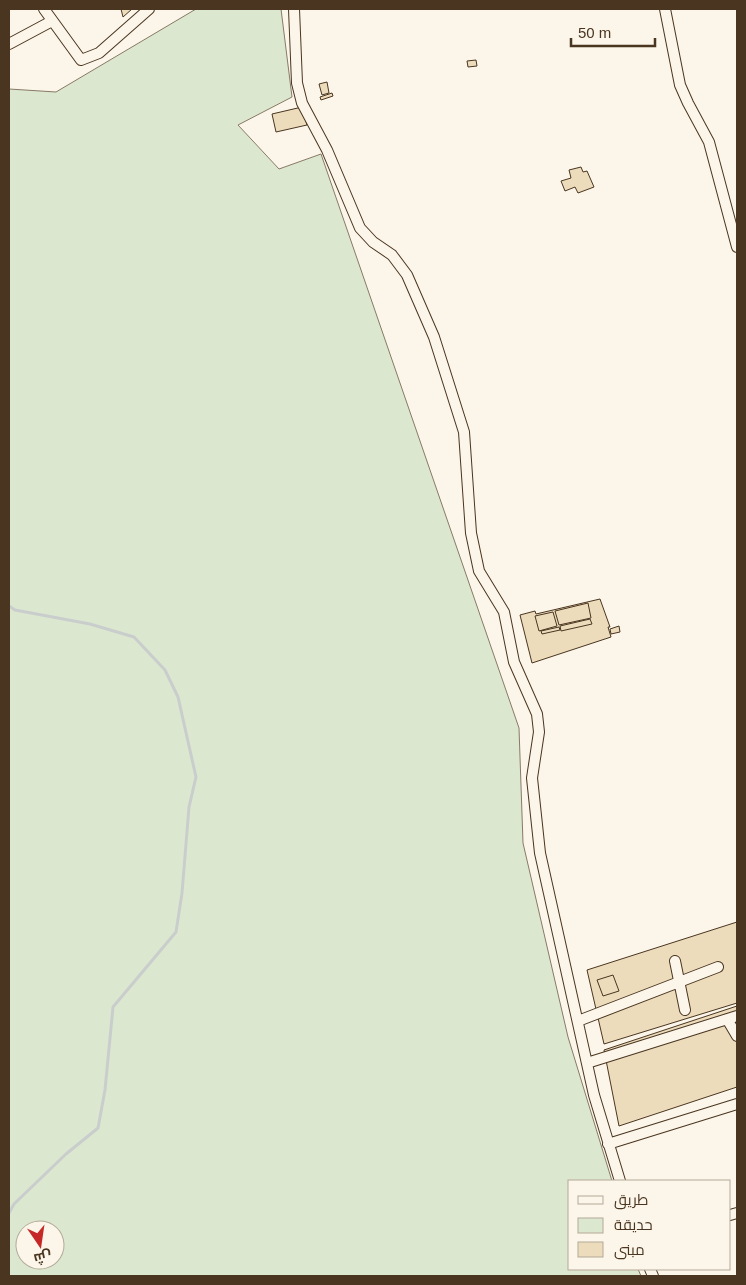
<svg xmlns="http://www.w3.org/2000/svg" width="746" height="1285" font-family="Helvetica,Cairo,sans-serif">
<rect width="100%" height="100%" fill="#fbf6e9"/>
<path fill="#dce7d0" stroke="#887966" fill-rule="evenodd" d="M196,9h85l11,88 -54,28 41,44 42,-15 198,574 4,115 45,194 44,144h-42v88h68l3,7h-632v-1187l47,3zM25,1230h30v30h-30z"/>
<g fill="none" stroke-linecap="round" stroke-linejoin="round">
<path stroke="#c9cecd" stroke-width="3" d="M9,606l6,4 75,14 44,13 31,33 13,27 18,80 -7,30 -7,86 -6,39 -63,75 -8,83 -7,38 -32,26 -52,50 -5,9"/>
</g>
<path fill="#ecdcbc" stroke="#4a3520" d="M121,9h11l-9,8z
M476,60l1,6 -9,1 -1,-6z
M327,82l2,11 -7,2 -3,-11z
M332,93l1,3 -12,4 -1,-3z
M302,107l5,18 -31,7 -4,-18z
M581,167l2,5 4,-1 7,16 -16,6 -3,-6 -10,4 -4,-10 10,-3 -2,-8z
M600,599l10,28h-2l3,10 -79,26 -12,-48 15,-4 1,3z
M588,603l3,15 -32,7 -4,-14z
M553,612l4,14 -18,5 -4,-15z
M590,619l2,5 -31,7 -1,-5z
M619,626l1,6 -9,2 -1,-5z
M559,627l1,3 -18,4 -1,-3z
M737,922v81l-133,41 -17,-74z
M613,975l6,16 -16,5 -6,-16z
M737,1006v81l-118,39 -15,-76z"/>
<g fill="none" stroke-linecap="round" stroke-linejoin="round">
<defs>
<path id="minor" d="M44,9l37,51 18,-7 50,-44
M294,9l3,74 5,20 25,47 33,78 13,14 19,13 15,20 27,62 30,95 7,101 8,38 25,41 10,50 23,52 2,18 -7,46 8,75 54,242 26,86
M665,9l15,76 8,18 21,39 28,105
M9,44l43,-23
M675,961l10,49
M727,1019l10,17
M578,1021l140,-54
M587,1063l150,-47
M608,1144l129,-40
M730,1215l7,-2
M650,1269l3,7"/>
</defs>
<use href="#minor" stroke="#4a3520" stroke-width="12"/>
<use href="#minor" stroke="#fbf6e9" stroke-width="10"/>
</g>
<rect width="746" height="1285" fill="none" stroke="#4a3520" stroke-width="20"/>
<rect x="568" y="1180" width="162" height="90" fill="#fbf6e9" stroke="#b4a999"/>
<rect x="578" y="1196" width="25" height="8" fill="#fbf6e9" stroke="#b4a999"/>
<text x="614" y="1205" font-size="15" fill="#4a3520">طريق</text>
<rect x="578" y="1218" width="25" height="15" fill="#dce7d0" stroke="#b4a999"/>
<text x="614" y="1230" font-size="15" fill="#4a3520">حديقة</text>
<rect x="578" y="1242" width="25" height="15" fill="#ecdcbc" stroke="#b4a999"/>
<text x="614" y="1255" font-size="15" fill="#4a3520">مبنى</text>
<g transform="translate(40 1245) rotate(167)"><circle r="24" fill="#fbf6e9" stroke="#b4a999"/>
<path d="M0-4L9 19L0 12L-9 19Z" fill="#c62828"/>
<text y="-8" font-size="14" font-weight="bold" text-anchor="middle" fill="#4a3520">ش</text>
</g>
<path d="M571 38v8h84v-8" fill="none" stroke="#4a3520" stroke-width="2.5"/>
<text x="578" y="38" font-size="15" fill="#4a3520" stroke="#fbf6e9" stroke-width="4" paint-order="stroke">50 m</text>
</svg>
